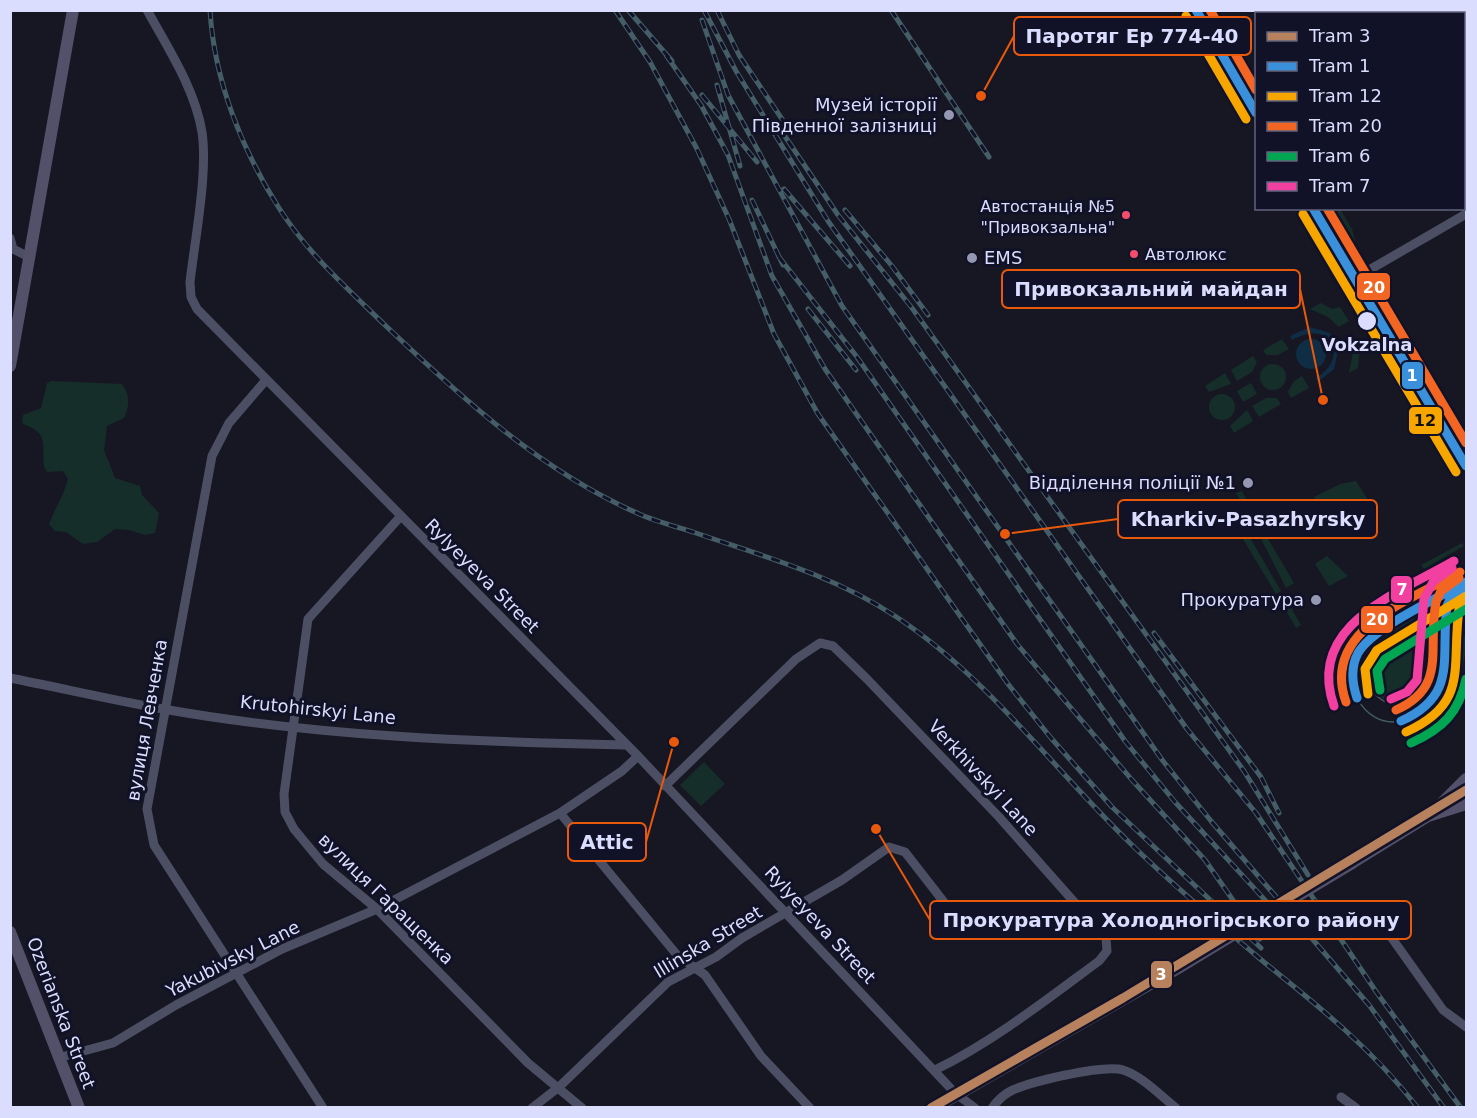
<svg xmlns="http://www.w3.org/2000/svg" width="1477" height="1118" font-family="'DejaVu Sans',sans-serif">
<rect width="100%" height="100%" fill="#161723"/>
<path fill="#152e2a" d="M1340,209l12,20 5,19 -5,2 -16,-37z
M1321,303l11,6 8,-2 9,14 -10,6 -11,-10 -18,-8z
M1358,338l6,10 -5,7 -1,13 -9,5 4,-21 -4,-9z
M1282,339l7,10 -11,6h-12l-3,-5z
M1253,356l4,6 -5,10 -15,9 -6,-11z
M1260 377a13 13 0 1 1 26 0a13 13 0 1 1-26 0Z
M1225,373l6,11 -22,8 -4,-6z
M1302,376l7,12 -18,10 -3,-6 6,-11z
M51,381l71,3c8,11 8,21 2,34l-17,8 -3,24 11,28 25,8 2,9 17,18 -4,20 -10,2 -16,-5 -14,-1 -18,13 -14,2 -17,-12 -11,-1 -6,-7c6,-16 15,-29 19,-45l-5,-8 -16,1c-8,-11 1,-28 -8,-39 -3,-4 -12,-7 -17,-10l1,-8 18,-7 6,-25z
M1251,383l6,11 -14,8 -6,-11z
M1209 407a13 13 0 1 1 26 0a13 13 0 1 1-26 0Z
M1266,398h11l4,6 -22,13 -7,-11z
M1247,410l6,11 -19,12 -4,-7z
M1356,481l12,19 -37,21 -3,-6 -4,2 -10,-20 26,-13z
M1242,491l15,30 -4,3 -17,-31z
M1261,527l33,56 -8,5 -30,-59z
M1249,536l32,55 -5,3 -33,-55z
M1462,543l2,3 -40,23 -3,-4z
M1327,556l21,20 -19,10 -14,-22z
M1286,599l15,26 -5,3 -15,-26z
M1437,601h6c-10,26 1,57 -12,81 -29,51 -90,1 -55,-40 16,-19 40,-29 61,-41z
M1453,610c15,29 16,33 7,65l-13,5 -4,10 2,6 -10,7 9,-24 3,-61z
M704,762l21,22 -24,22 -21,-21z"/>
<path fill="#102d46" d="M1310,327l20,6 8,18 -4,18 -16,13 -2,-4c34,-20 17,-60 -24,-38l-2,-4z
M1296 354a15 15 0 1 1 30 0a15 15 0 1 1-30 0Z"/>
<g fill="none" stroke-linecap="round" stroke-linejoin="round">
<path stroke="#4c4f63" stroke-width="9" d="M147,10c21,38 48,79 55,122 6,41 -7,107 -12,150l1,15 6,12 441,447 317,337 20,15
M10,238l3,11 16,8
M1357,277l109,-63
M266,380l-37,43 -17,33 -65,353 7,36 169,263
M400,517l-92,102 -24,175 1,18 9,17 29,35 54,45 151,154 54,45
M10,678c51,10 102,22 153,31 152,27 309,33 463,36
M665,786l131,-127 24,-16 13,3 34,33 132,138 107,121 1,13 -8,10c-53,39 -105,80 -164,109
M560,813l117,142 28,20 56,81 49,52
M1384,927l59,83 23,17
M58,1058l55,-15 63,-38 106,-56 95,-40 183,-96 62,-42 16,-15
M1341,1097l15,11
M532,1108l27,-21 109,-105 48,-25 26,-19 100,-58 47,-33 16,5 49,63
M992,1108c5,-7 10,-12 17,-16 18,-10 95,-28 114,-22 19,6 37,25 53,38"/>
<path stroke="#535069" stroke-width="12" d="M1199,10l57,98
M1316,208l150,253
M10,366l63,-356
M1431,814l35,-35
M1352,863l76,-47 38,-12
M10,932l69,176
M934,1108l244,-140"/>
<path stroke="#445d66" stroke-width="1.5" d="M1389,628c-10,10 -21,19 -24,33 -5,27 22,54 49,41 42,-21 8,-79 36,-103
M1357,698c9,17 25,27 44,23"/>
<defs>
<path id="rail" d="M210,10c4,70 32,140 69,198 29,46 70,82 108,119 76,72 153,143 250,186 17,8 37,13 56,19 69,24 140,43 202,84 93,61 158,153 237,229 42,41 88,80 133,118 56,45 109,88 153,145
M615,10l35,52 47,87 32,70 45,115 44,80 190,270 43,54 61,69 149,141
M628,10l44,51
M704,10l32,61 92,150 359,508 69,84 121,180 84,115
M717,10l22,45 51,76
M891,10l98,147
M702,20l26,75 114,211 321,455 48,60 158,184 75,103
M666,55l35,50 27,50 44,121 53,93 192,275 115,136 73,80 55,79
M717,85l23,81
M702,95l55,67
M778,126l60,89 74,93 332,463 64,104
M784,189l66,77
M752,200l31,65
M845,210l47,56 36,49
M779,257l78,100 268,384 50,61 123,134
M808,309l48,61
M1154,633l107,144 18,36"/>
</defs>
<use href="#rail" stroke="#445d66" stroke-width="5"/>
<use href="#rail" stroke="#111228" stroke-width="3" stroke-dasharray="9" stroke-linecap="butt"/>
<path stroke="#535069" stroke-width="12" d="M1178,968l174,-105"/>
<defs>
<path id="tram-1" d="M931,1108l192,-110 343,-208"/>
<path id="tram-2" d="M1196,10l60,103
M1313,208l153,258
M1357,698c-5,-15 -7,-30 1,-45 15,-26 81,-55 108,-71
M1401,721c58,-26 39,-63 46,-115l3,-7 16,-11"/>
<path id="tram-3" d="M1186,16l60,103
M1303,214l153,258
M1368,694l-3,-25 12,-19 89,-54
M1406,732c64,-29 45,-65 53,-123l7,-7"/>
<path id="tram-4" d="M1210,10l46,80
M1327,208l139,235
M1346,702c-26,-72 65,-102 114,-130
M1396,710c52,-23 31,-61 40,-108l5,-11 18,-13"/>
<path id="tram-5" d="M1380,690l-3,-19 8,-12 81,-50
M1411,743c31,-14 48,-30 55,-64"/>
<path id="tram-6" d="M1391,699l16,-7 10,-12 7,-81 9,-17 19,-14
M1334,706c-29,-81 65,-113 120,-145"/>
</defs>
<use href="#tram-1" stroke="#111228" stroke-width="14"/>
<use href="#tram-2" stroke="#111228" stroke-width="14"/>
<use href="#tram-3" stroke="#111228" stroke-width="14"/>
<use href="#tram-4" stroke="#111228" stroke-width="14"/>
<use href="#tram-5" stroke="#111228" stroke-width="14"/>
<use href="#tram-6" stroke="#111228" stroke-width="14"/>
<use href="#tram-1" stroke="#b6815c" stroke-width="9"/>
<use href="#tram-2" stroke="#3a90db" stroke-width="9"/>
<use href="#tram-3" stroke="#f7a600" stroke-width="9"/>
<use href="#tram-4" stroke="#f26522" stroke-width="9"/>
<use href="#tram-5" stroke="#00a651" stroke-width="9"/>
<use href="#tram-6" stroke="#f240a1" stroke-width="9"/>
</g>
<g fill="#9598b1" stroke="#111228" stroke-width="2">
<circle cx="949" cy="115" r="6"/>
<circle cx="972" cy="258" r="6"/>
<circle cx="1248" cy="483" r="6"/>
<circle cx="1316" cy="600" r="6"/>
</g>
<g fill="#f44d6c" stroke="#111228" stroke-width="2">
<circle cx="1126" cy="215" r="5"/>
<circle cx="1134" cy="254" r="5"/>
</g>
<circle fill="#daddfd" stroke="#111228" stroke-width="2" cx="1367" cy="321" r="10"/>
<g text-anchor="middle" stroke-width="6" stroke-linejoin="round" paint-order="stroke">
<g font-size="16" fill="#daddfd" stroke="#111228" text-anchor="end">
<text x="1115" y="212">Автостанція №5<tspan x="1115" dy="21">"Привокзальна"</tspan></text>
<text x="1145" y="260" text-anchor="start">Автолюкс</text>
</g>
<g font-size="18" fill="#daddfd" stroke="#111228" text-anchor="end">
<text x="937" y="111">Музей історії<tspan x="937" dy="21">Південної залізниці</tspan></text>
<text x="984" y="264" text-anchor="start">EMS</text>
<text x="1236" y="489">Відділення поліції №1</text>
<text x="1304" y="606">Прокуратура</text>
</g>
<g font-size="18" font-weight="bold" fill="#daddfd" stroke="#111228">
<text x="1367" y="351">Vokzalna</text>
</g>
<g font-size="18" fill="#daddfd" stroke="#111228">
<text transform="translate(482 576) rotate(45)" y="6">Rylyeyeva Street</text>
<text transform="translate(318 710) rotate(6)" y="6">Krutohirskyi Lane</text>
<text transform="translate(147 720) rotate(-80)" y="6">вулиця Левченка</text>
<text transform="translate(983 778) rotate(47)" y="6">Verkhivskyi Lane</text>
<text transform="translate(386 899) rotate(44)" y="6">вулиця Гаращенка</text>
<text transform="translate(820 925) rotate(47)" y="6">Rylyeyeva Street</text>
<text transform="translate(708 942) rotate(-31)" y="6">Illinska Street</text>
<text transform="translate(233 959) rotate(-27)" y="6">Yakubivsky Lane</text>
<text transform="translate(61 1013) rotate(69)" y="6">Ozerianska Street</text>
</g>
</g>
<path fill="none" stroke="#e8590c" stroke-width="2" d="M981 96L1014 36M1323 400L1300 289M1005 534L1118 519M674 742L646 842M876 829L930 920"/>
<g fill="#e8590c" stroke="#111228" stroke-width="2">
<circle cx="981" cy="96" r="6"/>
<circle cx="1323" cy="400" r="6"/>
<circle cx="1005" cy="534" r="6"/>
<circle cx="674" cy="742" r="6"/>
<circle cx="876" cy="829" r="6"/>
</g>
<g fill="#111228" stroke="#e8590c" stroke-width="2">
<rect x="1014" y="17" width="237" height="38" rx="6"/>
<rect x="1002" y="270" width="298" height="38" rx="6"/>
<rect x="1118" y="500" width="259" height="38" rx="6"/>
<rect x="568" y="823" width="78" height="38" rx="6"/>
<rect x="930" y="901" width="481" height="38" rx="6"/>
</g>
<g font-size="20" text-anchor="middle" font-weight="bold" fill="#daddfd">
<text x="1132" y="43">Паротяг Ер 774-40</text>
<text x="1151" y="296">Привокзальний майдан</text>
<text x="1248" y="526">Kharkіv-Pasazhyrsky</text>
<text x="607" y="849">Attic</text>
<text x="1171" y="927">Прокуратура Холодногірського району</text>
</g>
<g stroke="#111228" stroke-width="2">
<rect x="1356" y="272" width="35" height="29" rx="6" fill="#f26522"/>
<rect x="1401" y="361" width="23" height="29" rx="6" fill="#3a90db"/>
<rect x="1408" y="406" width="35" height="29" rx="6" fill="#f7a600"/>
<rect x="1390" y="575" width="23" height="29" rx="6" fill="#f240a1"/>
<rect x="1360" y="605" width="34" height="29" rx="6" fill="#f26522"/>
<rect x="1150" y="960" width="23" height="29" rx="6" fill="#b6815c"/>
</g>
<g font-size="16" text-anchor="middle" font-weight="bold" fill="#fff">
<text x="1374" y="293">20</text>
<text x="1412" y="381">1</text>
<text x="1402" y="595">7</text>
<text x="1377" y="625">20</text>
<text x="1161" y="980">3</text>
</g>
<g font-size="16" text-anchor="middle" font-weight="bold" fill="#111">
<text x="1425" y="426">12</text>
</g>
<rect width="1477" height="1118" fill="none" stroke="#daddfd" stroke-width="24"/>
<rect x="1255" y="12" width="210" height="198" fill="#111228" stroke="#61637d" stroke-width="1.5"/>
<rect x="1267" y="32" width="30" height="9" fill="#b6815c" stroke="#61637d" stroke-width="1.5"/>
<text x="1309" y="42" font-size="18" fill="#daddfd">Tram 3</text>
<rect x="1267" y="62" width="30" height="9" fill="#3a90db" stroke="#61637d" stroke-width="1.5"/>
<text x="1309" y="72" font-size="18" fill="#daddfd">Tram 1</text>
<rect x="1267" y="92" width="30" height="9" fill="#f7a600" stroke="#61637d" stroke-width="1.5"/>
<text x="1309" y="102" font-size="18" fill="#daddfd">Tram 12</text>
<rect x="1267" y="122" width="30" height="9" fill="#f26522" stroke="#61637d" stroke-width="1.5"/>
<text x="1309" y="132" font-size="18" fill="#daddfd">Tram 20</text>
<rect x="1267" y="152" width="30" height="9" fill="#00a651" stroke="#61637d" stroke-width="1.5"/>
<text x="1309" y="162" font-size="18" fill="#daddfd">Tram 6</text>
<rect x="1267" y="182" width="30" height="9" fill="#f240a1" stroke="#61637d" stroke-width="1.5"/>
<text x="1309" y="192" font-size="18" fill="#daddfd">Tram 7</text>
</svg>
